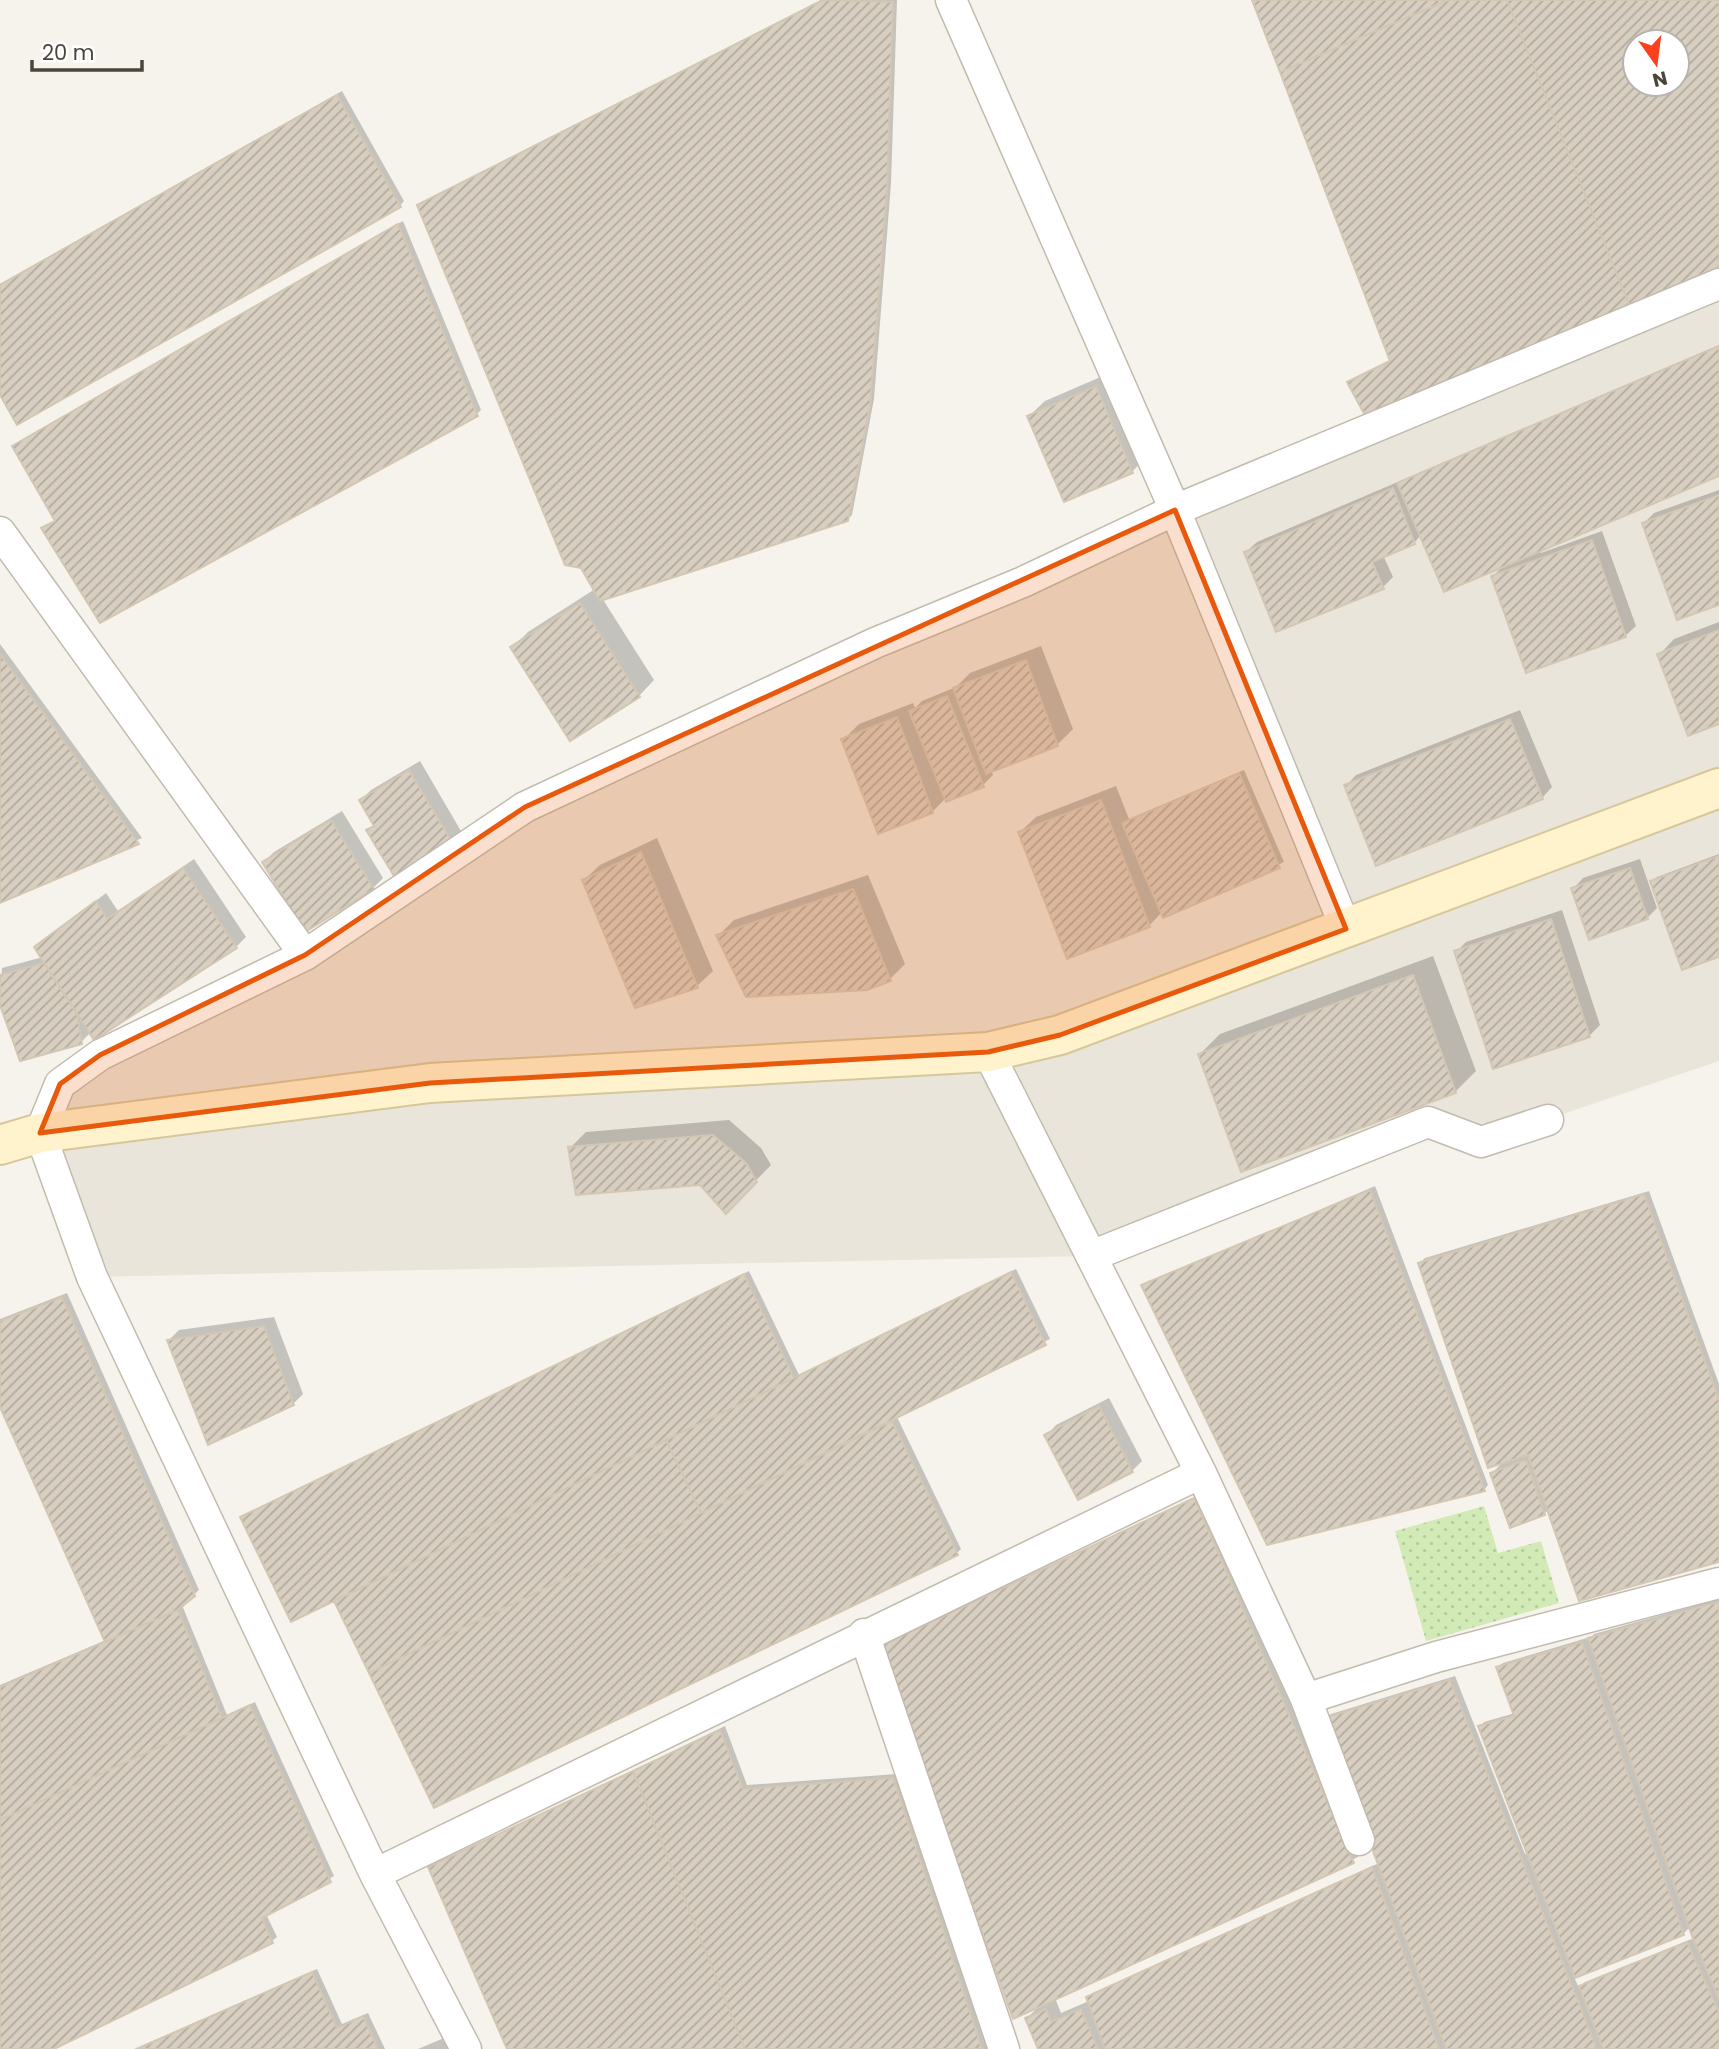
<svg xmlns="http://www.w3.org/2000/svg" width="1719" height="2049" font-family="Poppins,sans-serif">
<defs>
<pattern id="grass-dots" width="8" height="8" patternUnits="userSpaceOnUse" patternTransform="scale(1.75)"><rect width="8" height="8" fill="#d2eab5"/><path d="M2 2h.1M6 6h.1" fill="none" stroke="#b6ca9c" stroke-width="1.8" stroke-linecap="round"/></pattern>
<pattern id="building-hatch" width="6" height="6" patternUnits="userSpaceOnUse" patternTransform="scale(1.75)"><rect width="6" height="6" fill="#d8cfc1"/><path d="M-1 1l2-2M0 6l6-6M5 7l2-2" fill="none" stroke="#b1aa9e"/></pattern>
</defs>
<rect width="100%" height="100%" fill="#f6f3ec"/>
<path fill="#eae5da" d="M1719,269v792l-238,81 -53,-19 -337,133 -999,21 -52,-144 20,-49 245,-129 220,-148 650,-297z"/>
<path fill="url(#grass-dots)" d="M1484,1506l14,47 43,-12 18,62 -133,38 -31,-110z"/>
<path fill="#0003" fill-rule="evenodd" d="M821,0h76l-6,184 -17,215 -22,116 -5,5 -245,78 52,82 -15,16 -127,-48 16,-16 67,-43 -176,-384z
M1254,0h465v266l-370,116 43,-22zM1635,42h42v42h-42z
M342,91l62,110 -4,5 -400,185v-107z
M403,221l78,189 -4,4 -434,115 14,-9 -38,-78z
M1719,345v129l-180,76 2,3 61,-22 34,95 -11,10 -132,-60 11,-11 -83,-30 -7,8 -31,12 10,22 -10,10 -137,-35 11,-10z
M1112,372l35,84 -15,16 -103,-56 16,-15z
M1719,490v113l-75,-80 10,-10z
M1719,622v100l-60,-67 15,-16z
M0,644l142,194 -142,63z
M1041,646l32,83 -16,16 -66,25 2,5 -10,10 -36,15 -1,-2 -14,14 -88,-73 15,-15 54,-21 2,5 7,-7 34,-14 14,-14z
M1520,710l32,77 -10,11 -196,-12 10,-11z
M420,761l41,70 -10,10 -83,-10 7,-7 -14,-24 10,-10z
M1244,770l40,92 -120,54 -2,-4 -13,14 -129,-94 16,-15 80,-31 13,33z
M342,811l41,67 -10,10 -109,-26 10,-10z
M657,838l56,133 -16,15 -61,20 -52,-126 16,-15z
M1719,854v101l-67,-73 5,-5z
M194,859l52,78 -10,10 -145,85 -10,10 -81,-42 2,-32 41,-11 -7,-10 70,-54 12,18z
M1640,859l17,49 -10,10 -74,-29 10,-11z
M868,875l37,89 -15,15 -172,-43 16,-16z
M1562,910l38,115 -10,10 -96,32 -38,-115 10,-10z
M1433,956l43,115 -21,21 -255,-38 20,-20z
M729,1120l32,28 10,17 -45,46 -26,-28 -130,-35 16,-16z
M1375,1186l113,299 -4,5 -341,-204z
M1649,1191l70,193v176l-170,-51 -5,5 -52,-41 13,-13 -85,-197 5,-5z
M1016,1269l34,70 -153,78 64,132 -4,4 -522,253 -100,-207 -93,-81 507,-247 50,104z
M67,1293l132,297 -17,15 45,110 28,-13 79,174 -68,38 11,23 -5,4 -222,108h-50v-364l106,-45 -106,-237v-84z
M274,1317l29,77 -10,10 -124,-64 10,-10z
M1109,1398l33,63 -10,10 -86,-35 10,-11z
M1199,1495l159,362 -303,141 6,15 28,-12 -1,-3 5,-5 286,-130 -53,-145 5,-4 124,-38 70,178 4,-1 -49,-126 4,-5 31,-9 -17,-46 5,-4 84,-25 1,3 6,-7 125,-35v450h-679l-13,-31 13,-13 -158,-358zM1690,1927l4,11 -109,44 -6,6 -5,-11 109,-43z
M725,1726l22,59 150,-11 91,275h-479l-79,-181z
M317,1969l25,55 26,-11 17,36h-251z
M451,2035l6,14h-39z"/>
<path fill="url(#building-hatch)" stroke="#d3c7b4" stroke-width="2" fill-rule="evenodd" d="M823,0l70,2 -6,188 -17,215 -22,116 -248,80 -19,-33 -16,-3 -148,-360z
M1252,0h196l-168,72z
M1448,0h59l123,307 -261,116 -22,-41 43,-21 -110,-289z
M1507,0h212v267l-89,40zM1635,42h42v42h-42z
M337,95l64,112 -384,218 -17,-30v-110z
M398,224l80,192 -378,207 -59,-95 14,-7 -43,-75z
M1719,346v130l-275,116 -47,-109z
M1096,386l37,87 -69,29 -37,-86z
M1393,488l22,56 -43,18 12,27 -108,43 -32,-80z
M1719,495v110l-42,15 -35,-97z
M1592,540l34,97 -100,36 -35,-97z
M580,603l60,94 -70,44 -60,-94z
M1719,630v94l-31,12 -31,-82z
M0,654l139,190 -139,59z
M1026,660l32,86 -72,28 -33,-86z
M947,696l37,91 -38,15 -37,-91z
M897,717l36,96 -55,21 -37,-95z
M1510,719l33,80 -167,67 -32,-81z
M409,770l43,72 -58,34 -28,-46 8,-4 -15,-26z
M1239,773l41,95 -117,50 -41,-95z
M1101,800l49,127 -83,32 -49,-127z
M331,820l43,69 -69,43 -43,-70z
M641,852l57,136 -63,20 -53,-128z
M1719,856v101l-37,13 -32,-89z
M183,868l54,80 -143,92 -60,-93 62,-46 11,18z
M1630,868l18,51 -59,21 -18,-52z
M853,889l38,92 -24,9 -121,7 -30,-62z
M1551,919l39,118 -97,32 -39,-118z
M44,963l33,51 5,30 -62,17 -20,-56v-30z
M1413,975l43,118 -215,79 -43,-118z
M713,1135l33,28 11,19 -31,32 -26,-29 -124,10 -8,-48z
M1370,1190l115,301 -218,54 -126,-260z
M1644,1194l75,206v162l-140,39 -51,-146 -40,13 -70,-205z
M1011,1272l35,73 -345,168 -35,-73z
M744,1274l50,104 -503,244 -51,-105z
M62,1297l133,299 -17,14 -73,32 -105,-235v-86z
M264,1326l30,79 -86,40 -41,-105z
M1099,1406l34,66 -55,28 -34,-65z
M892,1421l66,134 -524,253 -65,-135z
M666,1440l35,73 -332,160 -35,-72z
M1526,1460l19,55 -35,13 -20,-55z
M1194,1498l160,365 -341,156 -133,-373z
M1719,1602v397l-27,-63 -104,-298z
M178,1610l44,108 -222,102v-133z
M1582,1642l102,293 -109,43 -97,-252 36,-10 -18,-49z
M1450,1680l147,369h-151l-122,-331z
M250,1705l81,177 -69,36 11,25 -219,106h-54v-229z
M720,1730l23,59 150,-11 89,271h-237l-112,-278z
M633,1771l112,278h-238l-79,-182z
M1372,1867l67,182h-334l-19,-52z
M1687,1942l32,70v37h-116l-24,-63z
M312,1972l25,56 26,-12 15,33h-241z
M1046,2009l5,13 30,-13 17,40h-60l-13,-31z"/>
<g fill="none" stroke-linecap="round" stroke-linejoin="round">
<defs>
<path id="street" d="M951,0l224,510 171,419
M0,532l305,423
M988,1052l213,421 105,226 130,-42 283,-74
M1091,1256l337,-134 53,20 67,-22
M864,1634l140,415
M1306,1699l53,141
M375,1874l826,-401
M466,2049l-91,-175 -283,-597 -52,-144 20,-49 40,-29 205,-100 220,-148 350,-164 148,-61 152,-72 544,-226"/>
<path id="secondary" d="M0,1145l40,-12 390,-50 558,-31 72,-17 659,-247"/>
</defs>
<use href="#street" stroke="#c2bbae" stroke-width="33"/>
<use href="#secondary" stroke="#d6c79b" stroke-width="42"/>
<use href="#street" stroke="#fff" stroke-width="30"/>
<use href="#secondary" stroke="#fff3cd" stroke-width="38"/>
</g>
<path fill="#e8590c" fill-opacity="0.2" stroke="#e8590c" stroke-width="5" stroke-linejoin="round" d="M1175,510l171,419 -286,106 -72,17 -558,31 -390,50 20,-49 40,-29 205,-100 220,-148z"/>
<g transform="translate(1656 63) rotate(166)"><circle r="33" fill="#ffffff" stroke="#b7b4b0" stroke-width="2"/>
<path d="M0-5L12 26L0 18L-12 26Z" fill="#fc3f1d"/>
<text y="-10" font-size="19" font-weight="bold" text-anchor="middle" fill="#4b4439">N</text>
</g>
<path d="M32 60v10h110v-10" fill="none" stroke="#4b4439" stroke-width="3.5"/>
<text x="42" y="60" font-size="21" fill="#4b4439" stroke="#ffffff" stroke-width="5" paint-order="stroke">20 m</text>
</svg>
